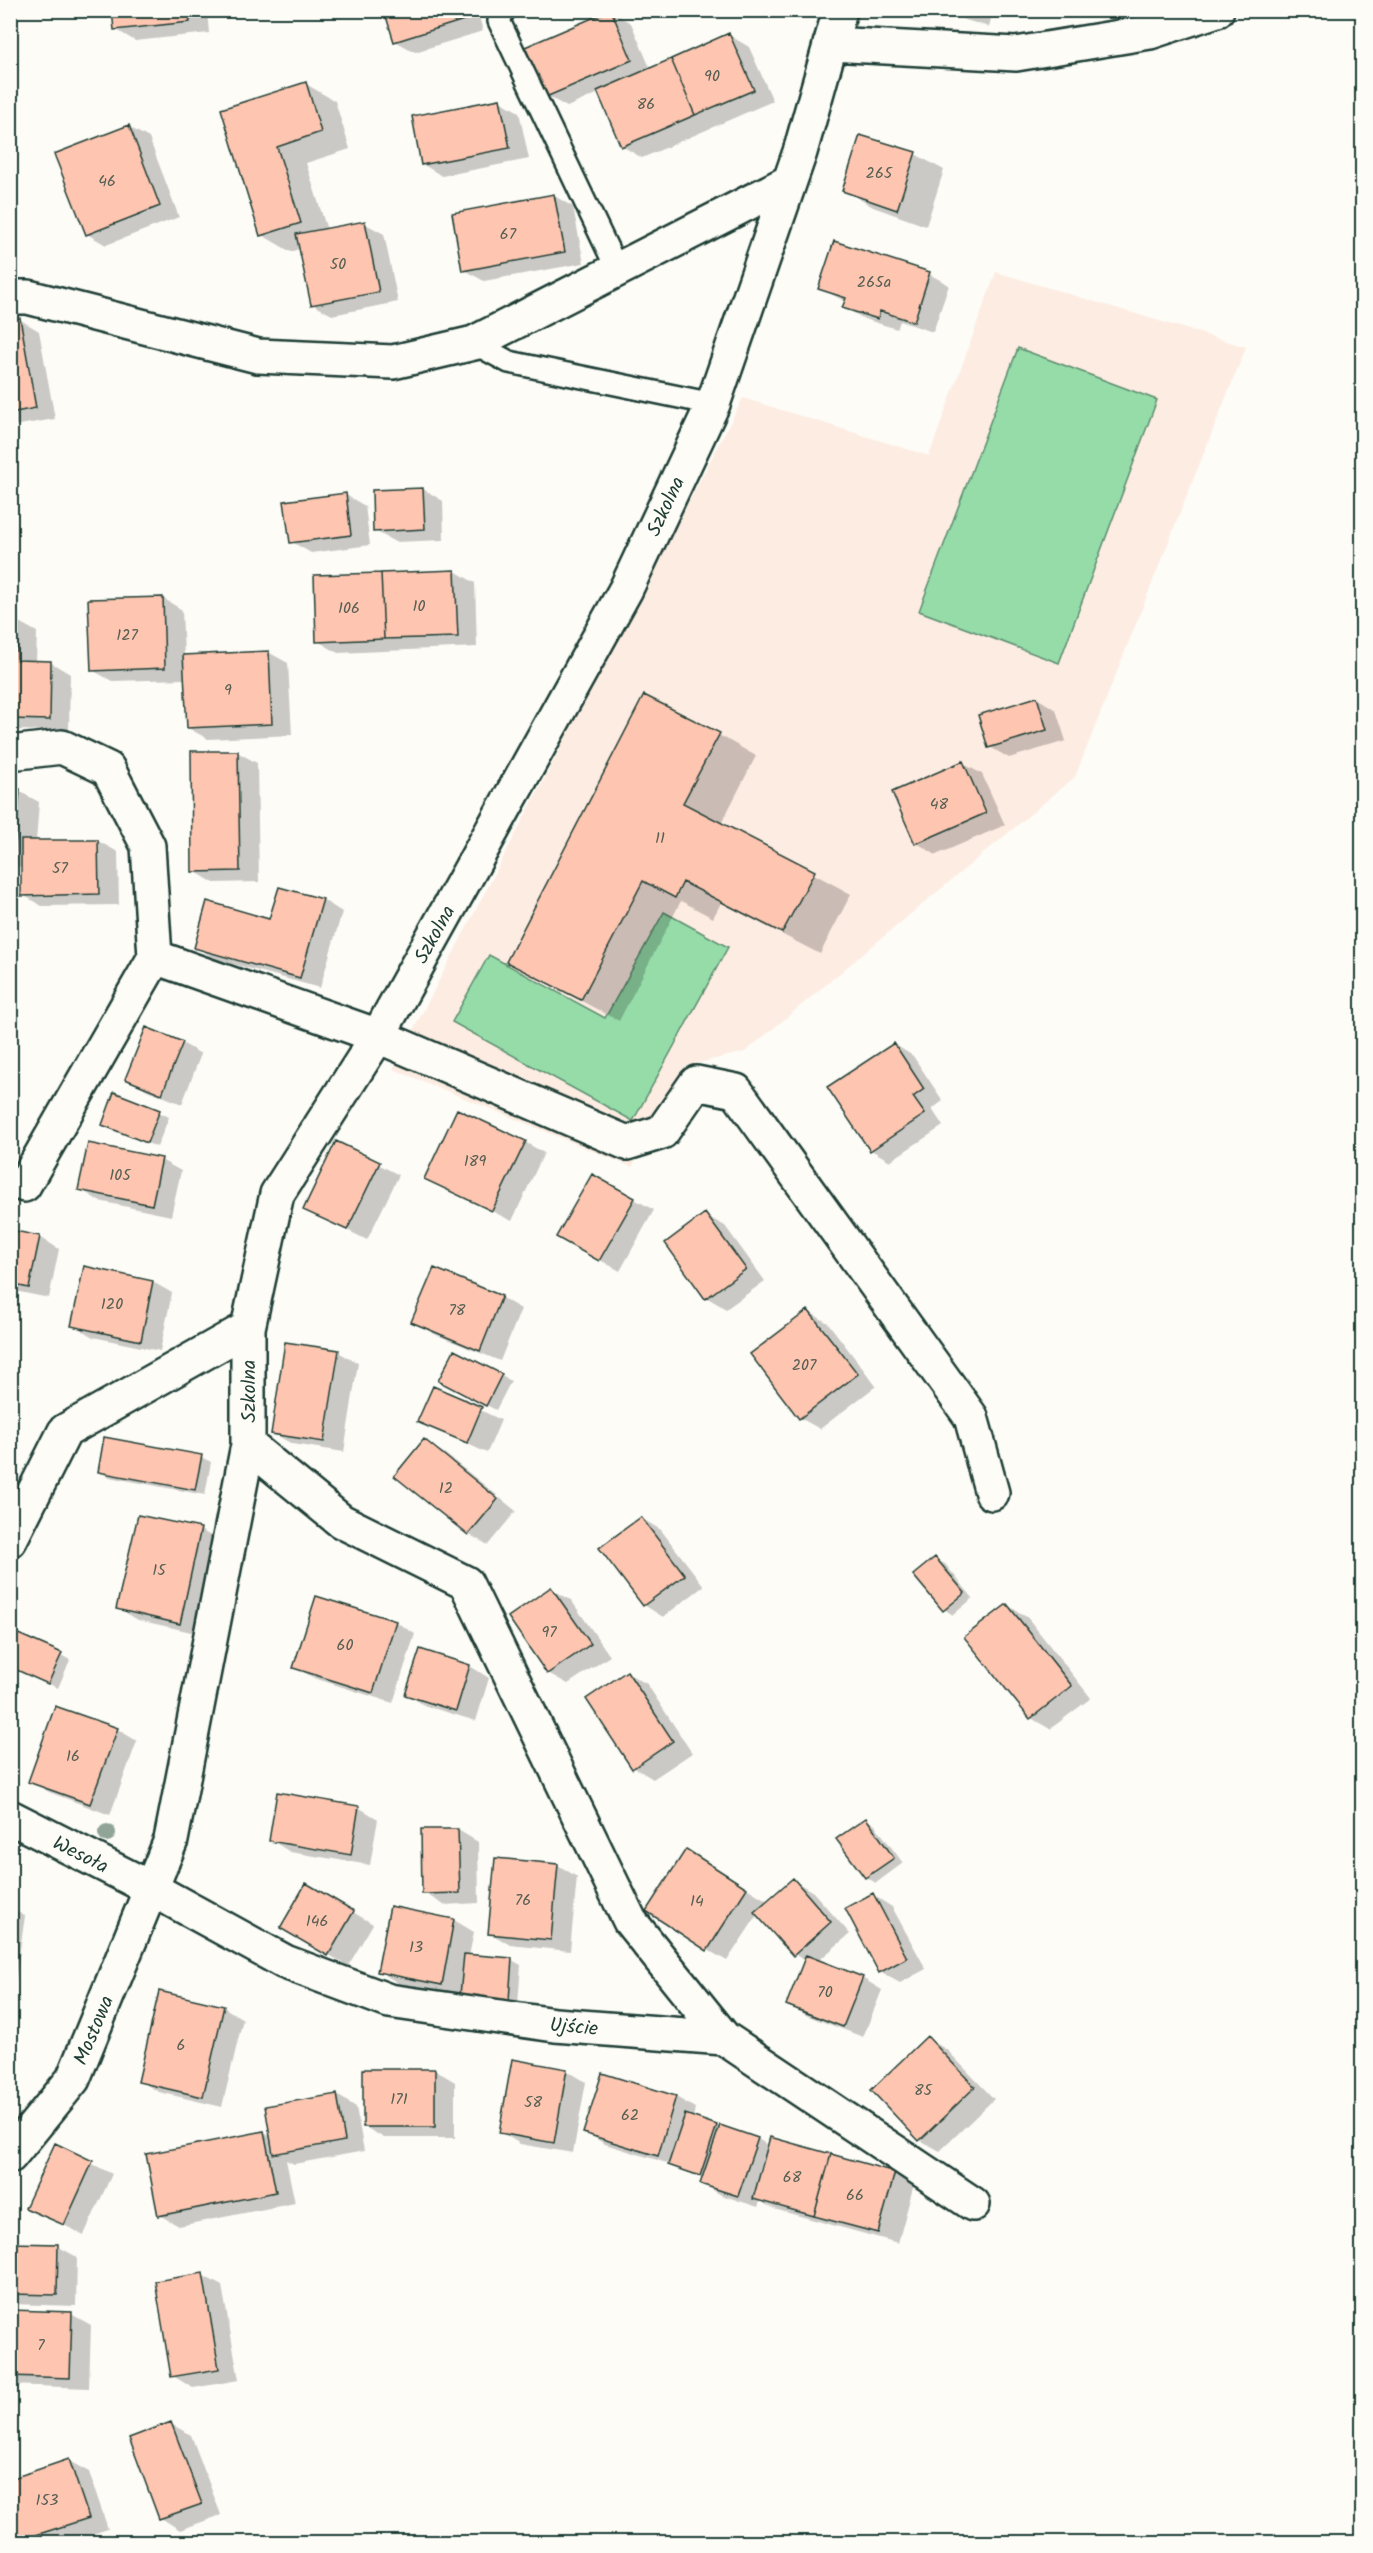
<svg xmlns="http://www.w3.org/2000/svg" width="1373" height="2553" font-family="Kalam,sans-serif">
<rect width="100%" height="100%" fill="#fdfcf7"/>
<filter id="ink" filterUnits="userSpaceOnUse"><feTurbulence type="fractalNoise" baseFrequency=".0167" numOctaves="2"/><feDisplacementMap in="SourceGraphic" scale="12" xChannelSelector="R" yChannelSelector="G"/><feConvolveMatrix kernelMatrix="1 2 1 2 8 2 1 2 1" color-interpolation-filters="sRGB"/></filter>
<g filter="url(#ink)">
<path fill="#fdece2" d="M996,272l250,75 -171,430 -330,275 -60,14 -53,101 -239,-98 350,-671 186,58z"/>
<path fill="#96dca9" stroke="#5a8c6e" stroke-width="1.5" d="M1018,348l139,52 -98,263 -140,-52z
M664,912l64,35 -95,174 -181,-99 37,-67 116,63z"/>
<path fill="#0003" d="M113,10h94l2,23 -74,8 -20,-12z
M386,10h91l6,21 -68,21 -20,-11z
M932,10h61l-4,17z
M611,12l20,11 20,47 78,-35 20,12 24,54 -131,57 -20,-12 -23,-53 -32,14 -20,-11z
M306,84l29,17 15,48 -44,14 21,67 37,-7 20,11 14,68 -66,13 -20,-11 -11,-56 -10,4 -29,-17 -39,-125z
M500,101l19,11 10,47 -87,17 -20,-12z
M129,127l20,11 30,79 -73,28 -19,-11z
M915,154l29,16 -18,56 -53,-19 -29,-17z
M553,195l20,12 11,56 -100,18 -20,-11z
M835,242l94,32 20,11 -16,47 -33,-11 -3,8 -33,-10 -20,-12 2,-5 -26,-14z
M19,319l20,12 16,88 -42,7 -3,-1v-104z
M423,489l20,12 1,39 -49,2 -20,-11z
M346,495l19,11 5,39 -59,8 -19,-11z
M455,571l20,12 2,64 -139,6 -20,-12z
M163,598l19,12 2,46 84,-4 20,11 4,72 -84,4 -20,-11 -2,-49 -74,2 -20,-11z
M10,621h7l20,11 -1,30h14l20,12 -1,57 -59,-1z
M1037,698l19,12 10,31 -57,17 -19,-11z
M719,735l37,21 -35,68 130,70 -31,60 -99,-51 -8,15 -32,-17 -62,120 -111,-59z
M237,752l20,11 2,119 -45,1 -20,-12z
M962,763l20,11 23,51 -69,30 -19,-12 -23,-50z
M10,790l9,1 20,11 -3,40 62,-1 20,11 1,53 -77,1 -19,-11 -1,-28 -12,-1z
M323,900l19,12 -22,76 -105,-29 -20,-12z
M182,1043l19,11 -19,50 -35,-14 -20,-12z
M894,1044l19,12 30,45 -11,8 11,17 -53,35 -19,-11z
M159,1112l10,5 -12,30 -54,-22z
M525,1142l19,11 -32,68 -86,-42z
M337,1143l62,32 -32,65 -62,-31z
M161,1160l20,11 -10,45 -72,-15 -19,-12z
M593,1176l61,34 -34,61 -62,-34z
M705,1215l20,11 40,55 -39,28 -20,-12z
M10,1231l30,6 19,12 -10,49 -39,-8z
M434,1270l68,28 19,11 -21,52 -68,-28 -19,-12z
M153,1282l19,11 -12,58 -67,-14 -20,-12z
M808,1311l20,12 48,63 -56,43 -20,-11z
M338,1352l20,11 -14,89 -52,-8 -19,-11z
M454,1352l57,29 -15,29 -47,-24z
M434,1388l67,32 -14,33 -68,-32z
M424,1441l20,12 54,43 -30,37z
M201,1457l10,5 -6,33 -96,-18 -9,-5z
M500,1498l16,13 -28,34 -20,-11z
M641,1518l20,12 43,56 -41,31 -19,-12z
M200,1530l20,11 -20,93 -62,-14 -20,-12z
M935,1559l10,5 28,34 -20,17 -9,-6z
M551,1589l20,11 39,56 -42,28 -20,-11z
M1007,1605l20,12 64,81 -41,31 -19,-11z
M396,1622l19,12 -22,69 -79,-25 -19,-11z
M421,1651l49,15 19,12 -13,43 -50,-15 -19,-11z
M61,1655l9,5 -12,28 -44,-20z
M627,1673l20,11 45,69 -39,26 -20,-12z
M117,1729l20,12 -27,74 -61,-23 -19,-11z
M358,1807l20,12 -8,46 -80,-13 -19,-12z
M866,1819l9,6 28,38 -27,20 -10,-6z
M458,1830l20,12 1,61 -35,2 -20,-12 -2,-62z
M687,1851l79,49 -3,6 30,-26 20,12 37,42 -32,27 44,17 20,12 -19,47 -55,-21 -20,-11 17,-44 -11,-7 -36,-40 -31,47 -19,-11z
M558,1865l19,12 -7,74 -60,-6 -20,-12z
M307,1885l66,39 -25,42 -66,-39z
M873,1895l19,12 34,62 -26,14 -20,-11z
M10,1908l15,8 -11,75h-4z
M391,1908l63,12 20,12 -5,24 43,4 9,5 -3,39 -120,-21 -19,-12z
M223,2007l20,12 -21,88 -63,-15 -19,-11z
M927,2038l20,12 47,49 -54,52 -20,-11 -47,-50z
M435,2070l20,12v56h-71l-19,-11z
M566,2070l20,12 -13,71 -53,-9 -19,-12z
M603,2075l73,22 19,11 -2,10 65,21 11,7 125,27 20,11 -16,59 -124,-34 -14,-8 -2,6 -37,-12 -19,-12 1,-4 -33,-15 -65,-20 -20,-12z
M337,2095l19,12 8,44 -70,13 -8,-4 9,43 -116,23 -20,-11 105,-83 8,5z
M56,2145l56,29 -28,61 -57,-28z
M10,2245l47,1 20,11 -1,49 -66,-2z
M202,2275l20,11 17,94 -46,8 -20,-12z
M10,2312l61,2 20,11 -2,63 -79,-3z
M171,2424l20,11 30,80 -41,15 -19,-12 -30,-79z
M69,2461l20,11 19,57 -40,13h-52l-6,-15z"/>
<path fill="#fec6b1" stroke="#1f3d34" stroke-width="1.5" d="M112,10h77l1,12 -76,8z
M384,10h77l3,10 -70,22z
M611,10l21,50 -86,37 -21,-50z
M947,10h24l-2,7z
M729,33l25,57 -59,25 -24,-56z
M671,59l24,56 -74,32 -24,-56z
M306,82l15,50 -44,15 24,76 -41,13 -39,-127z
M500,99l10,49 -89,17 -9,-49z
M129,125l31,81 -74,29 -32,-81z
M860,135l56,17 -19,58 -55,-19z
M554,194l11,58 -103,19 -10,-58z
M365,221l14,71 -68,13 -15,-71z
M834,241l96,31 -16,50 -34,-11 -2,8 -36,-11 4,-10 -28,-9z
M20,318l16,90 -26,5v-94z
M423,488l2,41 -52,3 -1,-42z
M346,493l5,42 -61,8 -6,-42z
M455,570l3,67 -74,2 -3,-66z
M381,573l3,66 -68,3 -2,-67z
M163,597l2,71 -74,3 -3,-72z
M10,619h7v41l34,1 -1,59 -40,-1z
M269,651l3,73 -85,4 -4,-73z
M644,695l76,38 -37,70 132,68 -33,62 -99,-51 -8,16 -32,-17 -62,119 -75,-38z
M1037,697l10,33 -59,18 -10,-33z
M191,751h47l2,120 -48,1z
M963,761l23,52 -71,31 -23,-52z
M10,789h10l-6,69 -4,-1z
M21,840h77l1,54 -78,2z
M279,887l44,12 -23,79 -106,-30 13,-47 62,18z
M146,1027l37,15 -21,52 -37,-15z
M894,1043l30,46 -11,8 12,17 -55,37 -43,-64z
M114,1092l46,18 -13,33 -45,-18z
M457,1109l69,32 -34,70 -68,-32z
M336,1141l44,21 -33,68 -44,-20z
M88,1143l74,15 -10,47 -74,-15z
M592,1174l43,24 -36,63 -43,-24z
M705,1213l41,56 -41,30 -40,-56z
M10,1230l30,6 -11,52 -19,-4z
M84,1266l69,15 -12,60 -70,-15z
M434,1268l68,28 -22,55 -69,-29z
M808,1310l50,64 -59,45 -49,-65z
M285,1342l54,8 -15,92 -53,-8z
M454,1350l48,24 -16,32 -48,-25z
M433,1386l49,21 -15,36 -50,-21z
M104,1437l98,18 -7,35 -97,-18z
M424,1439l74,60 -30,36 -74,-59z
M138,1515l63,13 -21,96 -64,-15z
M641,1517l44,58 -42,31 -44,-58z
M935,1557l30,36 -22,18 -30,-36z
M551,1587l40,57 -44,30 -39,-57z
M316,1596l80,25 -23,72 -80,-25z
M1007,1604l65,82 -42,33 -66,-82z
M16,1633l46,20 -14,31 -38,-17v-22z
M420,1649l50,16 -14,46 -51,-16z
M627,1671l46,70 -41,28 -46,-70z
M55,1706l63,22 -28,76 -62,-22z
M277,1792l82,14 -8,49 -82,-14z
M866,1818l28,40 -29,20 -29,-39z
M421,1829h37l2,64 -38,1z
M686,1849l61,39 -40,63 -61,-40z
M495,1858l63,6 -7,76 -63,-6z
M793,1878l38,44 -38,34 -39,-44z
M306,1883l48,28 -26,45 -48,-28z
M873,1893l34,65 -28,15 -34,-65z
M390,1906l64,13 -12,66 -65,-13z
M464,1954l48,4 -3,42 -49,-5z
M806,1955l57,22 -20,50 -57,-22z
M159,1991l65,15 -21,91 -65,-15z
M927,2036l48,51 -56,54 -48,-51z
M512,2059l55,10 -13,74 -55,-10z
M363,2069h72v58h-72z
M602,2073l74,23 -18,60 -75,-23z
M337,2094l8,47 -72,13 -8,-48z
M685,2114l32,11 -17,51 -32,-11z
M720,2125l38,13 -20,58 -38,-12z
M264,2131l12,61 -118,24 -12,-62z
M770,2137l61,17 -17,62 -61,-17z
M55,2143l38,18 -29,64 -39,-17z
M831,2154l64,18 -17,61 -64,-17z
M10,2243l48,1 -1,51 -47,-1z
M203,2273l16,96 -48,8 -16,-96z
M10,2310l62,2 -2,66 -60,-2z
M171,2422l31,82 -43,15 -30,-81z
M69,2459l20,59 -75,24 -4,-10v-53z"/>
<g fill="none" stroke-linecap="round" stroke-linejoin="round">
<defs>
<path id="service" d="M504,10l-5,11 118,248
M474,343l35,19 204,42"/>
<path id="minor" d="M830,44l186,10 134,-22 67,-22
M10,297h18l230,59 135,6 81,-19 313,-160
M10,753l52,-6 46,22 40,77 7,111 223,79 249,107 35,-11 34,-49 40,8 235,326 21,76
M24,1185l131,-228
M248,1445l93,76 125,62 164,338 94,117
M10,1540l55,-109 183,-103
M10,1817l142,72 133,73 104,39 166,24 169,13 249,166
M10,2156l63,-77 98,-239 77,-395v-117l29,-134 101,-158 248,-447 87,-185 87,-252 40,-142"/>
</defs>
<use href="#service" stroke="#1f3d34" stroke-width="26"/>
<use href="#minor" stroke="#1f3d34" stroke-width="38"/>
<use href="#service" stroke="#fdfcf7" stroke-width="21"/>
<use href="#minor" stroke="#fdfcf7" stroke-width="33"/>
</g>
<circle fill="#90a598" cx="107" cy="1833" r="9"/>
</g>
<g text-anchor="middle" stroke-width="4.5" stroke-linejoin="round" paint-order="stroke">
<g font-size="16" fill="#575f53">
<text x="712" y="81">90</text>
<text x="646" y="109">86</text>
<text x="879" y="178">265</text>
<text x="107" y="186">46</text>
<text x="508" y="239">67</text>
<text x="338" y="269">50</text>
<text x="874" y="287">265a</text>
<text x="419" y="611">10</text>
<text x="349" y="613">106</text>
<text x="127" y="640">127</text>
<text x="228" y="695">9</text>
<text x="939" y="809">48</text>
<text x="660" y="843">11</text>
<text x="60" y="873">57</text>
<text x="475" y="1166">189</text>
<text x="120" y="1180">105</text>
<text x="112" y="1309">120</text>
<text x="457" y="1315">78</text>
<text x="804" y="1370">207</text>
<text x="446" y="1493">12</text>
<text x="159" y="1575">15</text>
<text x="549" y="1637">97</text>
<text x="345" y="1650">60</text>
<text x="73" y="1761">16</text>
<text x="523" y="1905">76</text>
<text x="697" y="1906">14</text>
<text x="317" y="1926">146</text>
<text x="416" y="1952">13</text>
<text x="825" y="1997">70</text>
<text x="181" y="2050">6</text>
<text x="923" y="2095">85</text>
<text x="399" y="2104">171</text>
<text x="533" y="2107">58</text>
<text x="630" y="2120">62</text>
<text x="792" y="2182">68</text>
<text x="855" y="2200">66</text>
<text x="41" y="2350">7</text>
<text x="47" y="2505">153</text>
</g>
<g font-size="20" fill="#1f3d34" stroke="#fdfcf7">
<text transform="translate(665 506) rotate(-65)" y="7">Szkolna</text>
<text transform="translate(434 934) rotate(-61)" y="7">Szkolna</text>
<text transform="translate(248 1391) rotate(-90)" y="7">Szkolna</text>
<text transform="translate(81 1854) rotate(27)" y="7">Wesoła</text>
<text transform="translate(574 2026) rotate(5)" y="7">Ujście</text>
<text transform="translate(93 2030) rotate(-67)" y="7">Mostowa</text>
</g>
</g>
<rect width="1373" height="2553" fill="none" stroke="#fdfcf7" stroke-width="36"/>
<rect x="18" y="18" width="1337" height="2517" fill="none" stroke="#1f3d34" stroke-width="2" filter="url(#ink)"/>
</svg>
